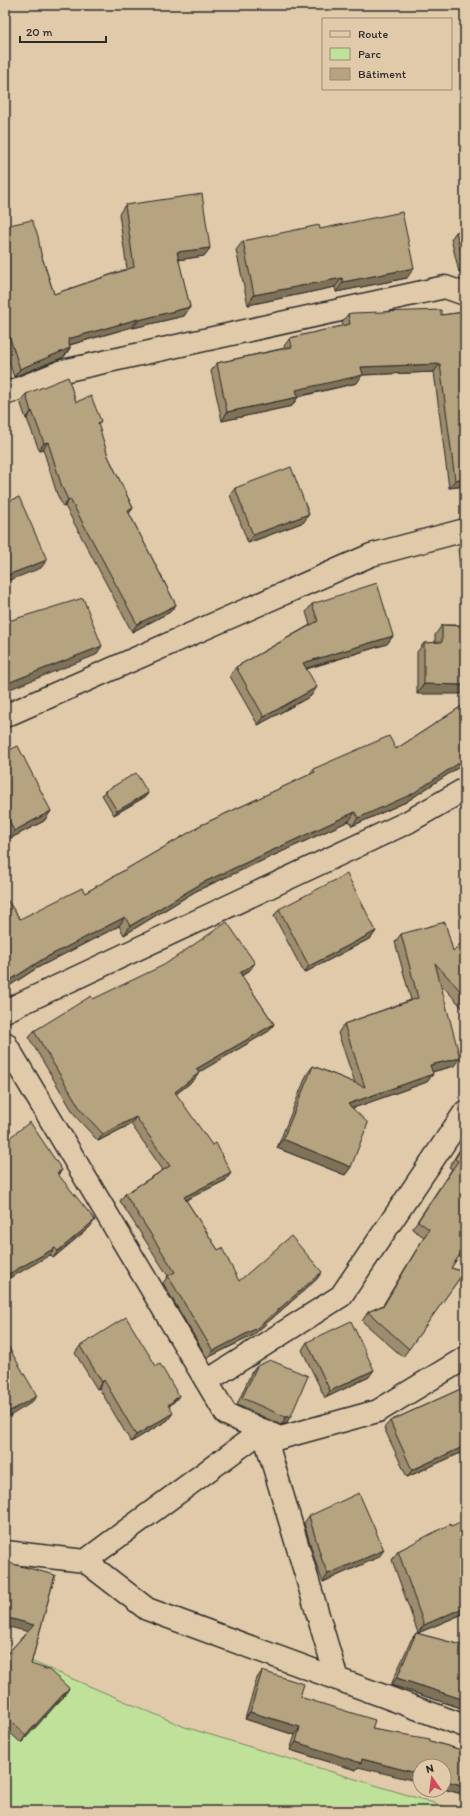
<svg xmlns="http://www.w3.org/2000/svg" width="470" height="1816" font-family="Itim,sans-serif">
<rect width="100%" height="100%" fill="#e1caaa"/>
<filter id="ink" filterUnits="userSpaceOnUse"><feTurbulence type="fractalNoise" baseFrequency=".025" numOctaves="2"/><feDisplacementMap in="SourceGraphic" scale="8" xChannelSelector="R" yChannelSelector="G"/><feConvolveMatrix kernelMatrix="1 2 1 2 8 2 1 2 1" color-interpolation-filters="sRGB"/></filter>
<g filter="url(#ink)">
<path fill="#bfe19a" stroke="#758662" d="M5,1650l180,77 275,84h-455z"/>
<g fill="none" stroke-linecap="round" stroke-linejoin="round">
<defs>
<path id="street" d="M5,394l58,-23 382,-84 20,7
M5,716l366,-161 94,-25
M5,1043l221,371 54,24 98,-27 87,-53
M207,1381l134,-85 124,-184
M5,1552l80,9 178,-131 74,249
M85,1561l62,48 318,117"/>
<path id="secondary" d="M5,1011l403,-189 57,-33"/>
</defs>
<use href="#street" stroke="#2b2b2b" stroke-width="25"/>
<use href="#secondary" stroke="#2b2b2b" stroke-width="25"/>
<use href="#street" stroke="#e1caaa" stroke-width="22"/>
<use href="#secondary" stroke="#e1caaa" stroke-width="22"/>
</g>
<path fill="#9d8c6d" stroke="#2b2b2b" d="M125,205l85,43 -6,8 -26,4 12,47 -6,9 -51,12 -1,-1 -62,18v3l-6,9 -50,20 -9,-27v-124l36,28 13,40 73,-25 -8,-55z
M320,229l87,49 -71,14 -1,-5 -87,18 -12,-55 7,-9z
M465,229v41l-6,2 -8,-33 5,-7z
M465,312v174l-16,2 -15,-116 -72,3 -5,8 -59,14 -6,9 -70,15 -11,-50 6,-8 68,-15 -1,-2 6,-8 53,-12 -1,-4 6,-8 93,1z
M26,394l50,8 25,19 -3,4 10,31 25,52 -4,5 47,92 -6,7 -38,20 -67,-126 -2,1 -6,-13 -14,-45 -4,1 -12,-31h-1l-6,-18z
M235,488l69,34 -56,21 -18,-48z
M465,540v76l-7,-67z
M312,604l81,32 -6,8 -80,25 4,27 -53,29 -28,-49 6,-9 74,-42 -4,-13z
M442,625h23l-48,69v-42l7,-9h11v-8z
M465,704v59l-59,39 -54,24 -3,-5 -153,70 -72,44 -5,-9 -82,42 -31,20 -1,-2v-89l15,22 65,-26 109,-63 3,-3 112,-52 4,-6 83,-20z
M5,752l46,59 -7,10 -37,19 -2,-4z
M105,791l43,2 -3,4 -31,18 -12,-20z
M279,909l97,22 -5,7 -67,35 -30,-57z
M401,934l52,17 12,-12v72l-24,-27 13,82 -22,6 1,2 -6,8 -74,26 -2,59 -6,8 -68,-27 30,-74 6,-8 42,17 -17,-50 6,-9 67,-24 -16,-58z
M250,970l-8,6 32,48 -5,7 -70,41 -5,8 -18,14 50,86 -40,20 32,50 21,31 78,-2 -65,57 -45,22 -44,-75 5,-7 -48,-75 5,-7 38,-24 -32,-46 -33,17 -22,-24 -47,-79 5,-7 59,-32z
M465,1141v106l-14,21 13,4 -61,85 -41,-36 6,-9 15,-7 41,-68 -12,-8 40,-60 -3,-2z
M58,1175l32,52 -37,31 -3,-3z
M307,1342l62,35 -44,21 -23,-48z
M80,1346l76,20 23,30 -6,7 -4,4 -1,13 -37,22 -32,-54 -2,1 -22,-36z
M257,1366l34,50 -5,7 -5,2 -44,-20 14,-32z
M465,1387v64l-58,26 -23,-49 6,-7z
M309,1516l70,41 -56,25 -6,-15 -13,-44z
M451,1526l14,87 -47,20 -26,-73 6,-9z
M55,1575l-24,89 38,24 -5,8 -43,47 -16,-15v-72l22,-24z
M416,1633l49,13v62l-1,1 -73,-24 20,-45z
M262,1671l38,26 72,32 58,12 35,10v44l-21,-6v-23l-86,1 -2,3 -66,-20 5,-15 -50,-16 12,-41z"/>
<path fill="#7f7259" stroke="#2b2b2b" d="M210,248l-6,8 -33,5 6,-9z
M464,264h1v6l-6,2z
M414,268l-7,10 -71,14 7,-10z
M342,278l-7,9 -87,18 6,-10z
M190,307l-6,9 -51,12 6,-8z
M138,319l-6,8 -70,20 6,-8z
M70,348l-6,9 -50,20 6,-8z
M440,364l-6,8 -72,3 -5,8 -66,15 5,-8 65,-23z
M298,397l-6,9 -70,15 5,-9z
M32,411l-5,8h-1l5,-7z
M48,442l-5,7 -4,1 5,-7z
M465,478v8l-16,2 6,-8z
M70,499l-5,7 -2,1 5,-7z
M133,508l-5,7v-4z
M309,514l-5,8 -56,21 5,-8z
M47,560l-6,8 -36,14v-6z
M176,605l-6,7 -38,20 5,-8z
M393,636l-6,8 -90,27 6,-8z
M102,646l-6,9 -91,36v-7z
M424,684l41,1v9h-48z
M317,687l-6,9 -53,29 6,-8z
M465,759v4l-59,39 -54,24 6,-8z
M148,793l-3,4 -31,18 3,-4z
M51,811l-7,10 -37,19 7,-9z
M355,812l-6,9 -153,70 -72,44 6,-9 72,-43z
M125,917l-6,9 -82,42 -31,20 6,-9 31,-20z
M376,931l-5,7 -67,35 5,-7z
M255,963l-5,7 -15,10 5,-7z
M274,1024l-5,7 -78,46 5,-8z
M460,1058l-6,8 -30,8 6,-9z
M199,1073l-5,7 -24,19 5,-7z
M433,1074l-6,8 -85,30 6,-8z
M136,1117l-5,7 -33,17 5,-7z
M283,1139l68,28 -6,8 -68,-27z
M62,1170l-5,7v-4z
M231,1173l-5,7 -48,24 6,-7z
M95,1220l-5,7 -37,31 5,-7z
M55,1248l-5,7 -45,26v-5z
M322,1272l-5,7 -65,57 -45,22 6,-7z
M374,1370l-5,7 -44,21 5,-7z
M104,1380l-5,8 -2,1 5,-7z
M37,1396l-6,7 -26,16v-5z
M179,1396l-6,7 -11,10 6,-8z
M173,1413l-5,7 -37,22 5,-7z
M291,1416l-5,7 -5,2 5,-8z
M465,1446v5l-58,26 5,-7z
M384,1550l-5,7 -56,25 5,-8z
M465,1607v6l-47,20 6,-8z
M5,1617l29,8 -5,7 -24,-6z
M397,1678l68,22v8l-1,1 -73,-24z
M69,1688l-5,8 -43,47 5,-8z
M250,1712l50,15 -5,8 -50,-16z
M296,1742l124,32v8l-62,-15 -2,3 -66,-20z
M444,1780l21,6v9l-21,-6z"/>
<path fill="#b6a37f" stroke="#2b2b2b" d="M202,194l8,54 -33,4 13,55 -51,13 -1,-1 -70,20 2,9 -50,21 -15,-46v-97l27,-6 6,16 3,18 13,40 80,-27 -9,-62z
M402,212l12,56 -71,14 -1,-4 -88,17 -11,-54 76,-16 1,4z
M465,229v35h-1l-8,-32z
M441,310v5l24,-3v166l-10,2 -15,-116 -79,3 2,8 -67,15 2,7 -71,15 -10,-49 75,-16 -2,-9 60,-14 -2,-10 4,-1z
M68,377l8,25 15,-6 10,25 -3,2 10,33 25,52 -5,3 48,94 -39,19 -67,-125 -2,1 -6,-13 -14,-45 -4,1 -12,-32 -1,1 -5,-18z
M291,467l18,47 -56,21 -18,-47z
M5,496l2,6 12,-5 28,63 -42,16z
M377,583l16,53 -90,27 14,24 -53,30 -28,-50 82,-46 -6,-17z
M83,598l19,48 -97,38v-30h1l-1,-2v-30z
M442,625l23,1v59l-41,-1v-41l18,-1z
M465,704v55l-53,35 -54,24 -3,-6 -153,71 -72,43 -5,-9 -82,42 -31,20 -7,-11v-71l15,22 62,-31 3,5 112,-65v-1l118,-55 -2,-3 76,-33 7,13z
M18,746l33,65 -37,20 -9,-20v-59z
M136,773l12,20 -31,18 -12,-20z
M347,874l29,57 -67,35 -30,-57z
M227,922l28,41 -15,10 34,51 -78,45 3,4 -24,19 37,53 4,-2 15,30 -47,24 34,53 4,-2 17,33 52,-45 31,36 -65,56 -44,23 -45,-75 7,-4 -50,-78 45,-28 -34,-49 -33,17 -22,-24 -47,-79 57,-35 2,3 71,-34z
M445,922l8,29 12,-12v57l-30,-33 25,95 -30,7 3,9 -85,30 20,19 -17,44 -68,-28 30,-73 52,21 -21,-63 74,-26 -17,-64z
M30,1122l32,48 -5,3 38,47 -37,31 -3,-3 -50,28v-135z
M465,1142v105l-14,21 13,4 -55,77 -41,-37 16,-7 45,-76 -11,-8 40,-60 -3,-2z
M126,1317l30,49 4,-2 19,32 -11,9 5,8 -37,22 -32,-55 -2,2 -22,-36z
M351,1321l23,49 -44,21 -23,-49z
M5,1341l32,55 -32,18z
M270,1360l38,16 -17,40 -5,1 -44,-19 15,-32z
M465,1387v59l-53,24 -22,-49z
M359,1493l25,57 -56,24 -6,-14 -13,-44z
M465,1520v87l-41,18 -26,-74 52,-27 1,2z
M5,1562l50,13 -24,89 18,6 20,18 -43,47 -21,-19v-60l29,-31 -29,-8z
M416,1633l49,13v54l-68,-22z
M262,1671l42,13 -4,13 75,23 -3,9 58,10v2l35,10v35l-21,-6v-14h-24v8l-58,-15 -1,4 -65,-21 4,-15 -50,-15z"/>
</g>
<rect width="470" height="1816" fill="none" stroke="#e1caaa" stroke-width="20"/>
<rect x="10" y="10" width="450" height="1796" fill="none" stroke="#2b2b2b" stroke-width="1.5" filter="url(#ink)"/>
<rect x="322" y="18" width="130" height="72" fill="#e1caaa" stroke="#988a77"/>
<rect x="330" y="31" width="20" height="6" fill="#e1caaa" stroke="#988a77"/>
<text x="358" y="38" font-size="12" fill="#2b2b2b">Route</text>
<rect x="330" y="48" width="20" height="12" fill="#bfe19a" stroke="#988a77"/>
<text x="358" y="58" font-size="12" fill="#2b2b2b">Parc</text>
<rect x="330" y="68" width="20" height="12" fill="#b6a37f" stroke="#988a77"/>
<text x="358" y="78" font-size="12" fill="#2b2b2b">Bâtiment</text>
<g transform="translate(432 1778) rotate(346)"><circle r="19" fill="#e1caaa" stroke="#988a77"/>
<path d="M0-3L7 15L0 10L-7 15Z" fill="#d1495b"/>
<text y="-6" font-size="11" font-weight="bold" text-anchor="middle" fill="#2b2b2b">N</text>
</g>
<path d="M20 36v6h86v-6" fill="none" stroke="#2b2b2b" stroke-width="2"/>
<text x="26" y="36" font-size="12" fill="#2b2b2b" stroke="#e1caaa" stroke-width="3" paint-order="stroke">20 m</text>
</svg>
